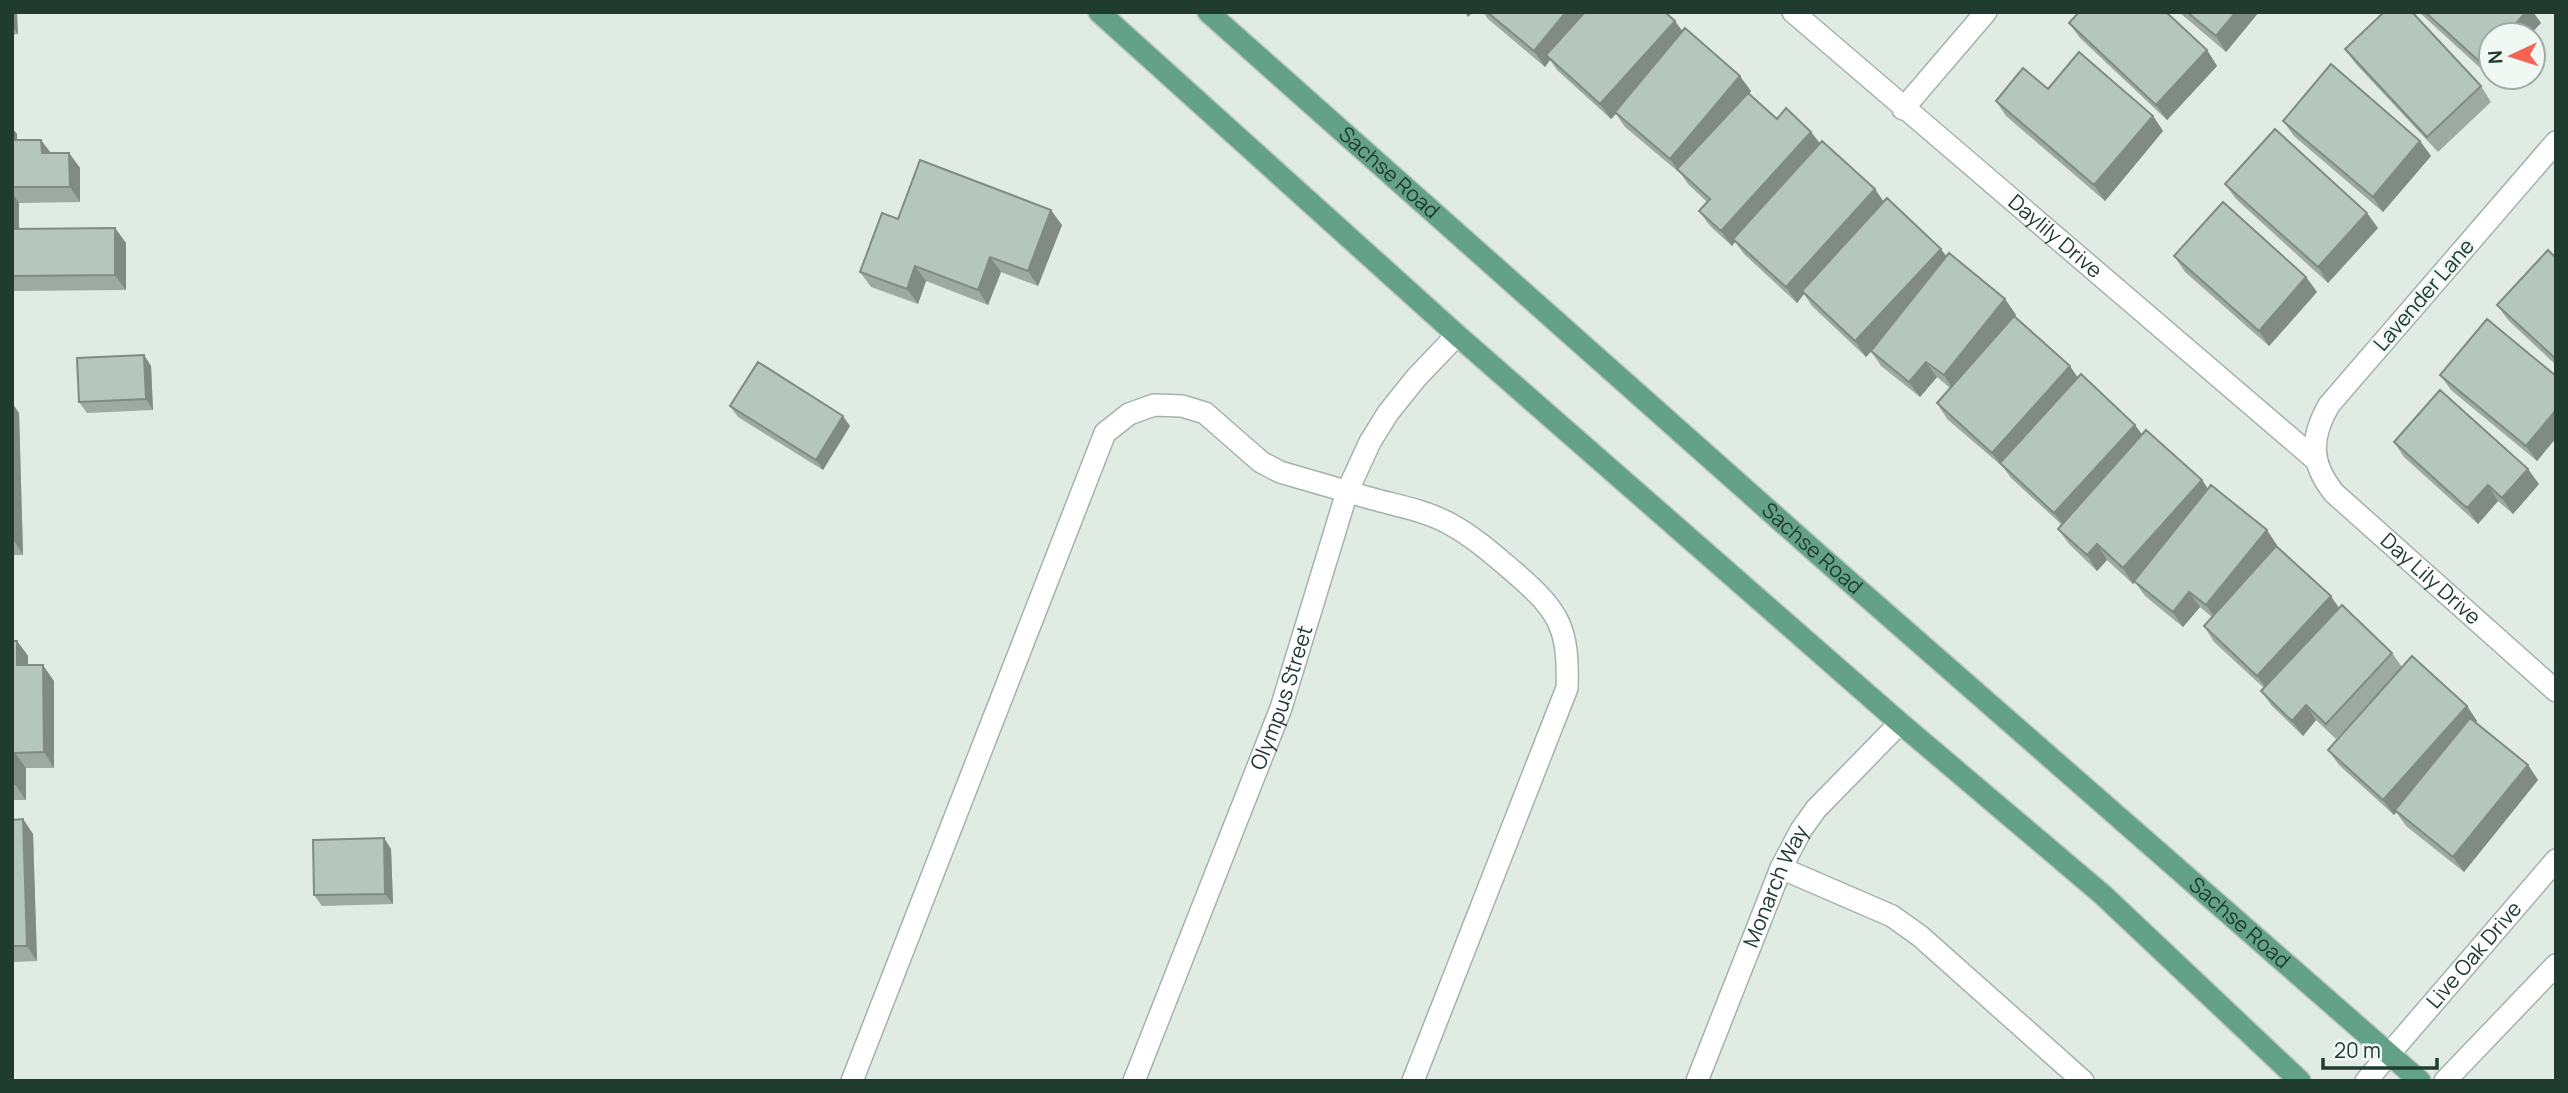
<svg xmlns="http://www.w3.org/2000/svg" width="2568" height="1093" font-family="Manrope,sans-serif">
<rect width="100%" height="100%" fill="#e0ebe4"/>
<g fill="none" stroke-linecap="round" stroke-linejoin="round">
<defs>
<g id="minor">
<path id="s1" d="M1793,12l523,448"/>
<path d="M1903,109l83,-97"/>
<path id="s2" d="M2556,142l-227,263c-19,33 -19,58 5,88l222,198"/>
<path d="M1781,868l111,48 28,20 163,145"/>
<path d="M852,1081l253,-648 24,-19 25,-9 28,1 23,7 56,49 19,10c31,9 62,18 93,27 26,7 54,12 77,25 24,13 44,31 64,48 45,39 55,55 53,116l-154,393"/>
<path id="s3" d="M1134,1081l147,-373 66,-216 23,-50 18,-29 28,-35 41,-43"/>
<path id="s4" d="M1697,1081l84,-213 20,-38 15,-21 84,-86"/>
<path id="s5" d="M2366,1081l190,-221"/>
<path d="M2445,1081l111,-116"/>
</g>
<g id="major">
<path d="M1099,12l358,323 443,388 203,172 197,186"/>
<path id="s6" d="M1208,12l611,543 601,526"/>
</g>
</defs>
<use href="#minor" stroke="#a3b3aa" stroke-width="24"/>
<use href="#major" stroke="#c1c8c5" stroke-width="24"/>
<use href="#minor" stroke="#fff" stroke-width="21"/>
<use href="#major" stroke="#63a288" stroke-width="21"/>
</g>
<path fill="#9caaa3" d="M12,12l6,22 -6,1z
M1483,12h182l17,19 69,60 -2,3 28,25 34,13 9,11 55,46 9,13 63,54 58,43 11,16 -2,1 64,62 57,47 7,10 60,45 6,9 69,56 -1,1 63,62 53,45 10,14 65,39 10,15 -1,2 52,42 10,15 -74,92 -58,-46 -10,-14 -2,3 -55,-50 -11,-15 35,-39 -27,28 -20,-19 -13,16 -31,-30 -11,-15 3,-3 -50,-46 -10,-16 8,-9 -12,-10 -17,20 -38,-31 -10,-14 -2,2 -26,-24 -10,11 -28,-27 -11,-15 4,-4 -51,-47 -8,-11 -56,-48 -10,-16 13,-15 -13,-11 -17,20 -39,-31 -10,-15 -5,6 -54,-51 -8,-12 -7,9 -53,-49 -9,-12 -3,4 -22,-20 -11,-15 8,-9 -19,-18 -7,-10 -56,-47 -9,-13 -5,5 -54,-49 -7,-10 -5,7 -57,-48z
M2179,12h80l-33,40z
M2419,12h114l8,11 -50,12v42h19l-9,10z
M2069,23l138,27 10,16 -50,54 -87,-82z
M2345,49l136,37 10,16 -53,50 -82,-88z
M2048,89l105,27 10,15 -58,70 -99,-85 -10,-15z
M2283,121l137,20 11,15 -48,56 -89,-76z
M12,128l5,6v6h24l10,13h18l11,15v34l-61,1v26l96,-1 11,15v47l-114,1z
M2225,184l153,44 -50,55 -92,-84z
M898,219l164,6 -24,61 -37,-14 -13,33 -62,-24 -8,23 -47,-17 -11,-15z
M2174,256l132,21 11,15 -48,54 -84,-74z
M2556,258v107l-48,-45 -11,-15z
M144,355l7,11 2,44 -66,3 -8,-11z
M2440,375l116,1v62l-19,23 -86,-71z
M12,403l7,10 4,142h-11z
M730,406l120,20 -27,44 -85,-53z
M2394,442l145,42 -26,30 -15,-13 -20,23 -74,-67z
M12,641h5l11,15v9l26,16v87h-28v32h-14z
M23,819l10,15 4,127 -25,1v-142z
M384,838l7,11 2,55 -71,2 -8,-11z"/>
<path fill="#7f8b84" d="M12,12h5l1,22 -6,-8z
M1465,12h8l-5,5z
M1566,12h24l-44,43 4,5 -5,7 -11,-16z
M2236,12h23l-33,40 -10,-16z
M2526,12h7l8,11 -11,12h-24z
M1675,21l11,15 -75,83 -11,-15z
M2207,50l10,16 -50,54 -11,-15z
M1740,76l11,15 -69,82 -5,-4 4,5 -11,-15z
M2494,77h16l-9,10z
M2153,116l10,15 -58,70 -11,-16z
M12,128l5,6v21l-5,-7z
M1811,132l11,15 -89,92 2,3 -3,4 -11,-15z
M41,140l11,15 -10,-2z
M2420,141l11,15 -48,56 -10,-15z
M69,153l11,15v34l-10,-15z
M1875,189l10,15 -83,87 2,3 -7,9 -11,-16z
M12,193l7,10v41l-7,-10z
M1051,210l11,15 -24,61 -10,-15z
M2367,213l11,15 -50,55 -10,-16z
M115,228l11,15v47l-11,-15z
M1941,249l11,15 -86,93 -11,-16z
M990,257l11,15 -13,33 -10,-15z
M915,266l11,15 -8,23 -11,-15z
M2306,277l11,15 -48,54 -10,-15z
M2005,299l11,16 -62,76 -10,-16z
M144,355l7,11 2,44 -7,-11z
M1926,362l11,15 -17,20 -11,-15z
M2070,366l10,15 -80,82 3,5 -11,-15z
M12,403l7,10 4,142 -10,-16z
M2556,410v28l-19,23 -11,-15z
M843,416l7,10 -27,44 -7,-10z
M2135,425l11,15 -81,88 -11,-15z
M2528,469l11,15 -26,30 -11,-16z
M2202,480l10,15 -79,89 -10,-16z
M2488,485l10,16 -20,23 -11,-16z
M2267,530l10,15 -60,76 -11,-16z
M2097,544l10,16 -10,11 -10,-16z
M2189,592l11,15 -17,20 -10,-15z
M2331,596l10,15 -73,80 -11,-15z
M17,641l11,15v24l-11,-15z
M43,665l11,16v87l-10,-16z
M2306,705l10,15 -13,16 -11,-15z
M2467,706l10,15 -83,94 -11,-15z
M15,753l11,15v32l-11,-16z
M2528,765l10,15 -74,92 -11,-15z
M23,819l10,15 4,127 -10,-15z
M384,838l7,11 2,55 -8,-10z"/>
<path fill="#b5c6bd" stroke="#7f8b84" stroke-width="2" d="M1487,12h79l-32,39z
M1585,12h80l10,9 -75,83 -54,-49z
M2079,12h87l41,38 -51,55 -87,-82z
M2187,12h49l-20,24z
M2384,12h28l69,74 -54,51 -82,-88z
M2425,12h101l-20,23h-15v37z
M1685,28l55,48 -70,83 -55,-47z
M2079,52l74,64 -59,69 -98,-84 27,-33 25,21z
M2331,64l89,77 -47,56 -90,-76z
M1748,93l29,26 9,-11 25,24 -90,99 -22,-20 11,-12 -33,-30z
M2275,129l92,84 -49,54 -93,-83z
M12,140h29l1,13h27l1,34h-58z
M1822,141l53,48 -89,98 -53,-48z
M920,160l131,50 -23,61 -38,-14 -12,33 -63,-24 -8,23 -47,-17 22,-59 16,6z
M1887,198l54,51 -86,92 -53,-50z
M2223,202l83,75 -47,54 -85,-75z
M115,228v47l-103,1v-47z
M2548,250l8,8v101l-59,-54z
M1949,253l56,46 -61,76 -18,-13 -17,20 -38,-31z
M2014,316l56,50 -78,87 -55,-50z
M2487,319l69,57v34l-30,36 -86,-71z
M144,355l2,44 -67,3 -2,-44z
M758,362l85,54 -27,44 -86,-54z
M2081,374l54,51 -81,88 -54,-50z
M2440,390l88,79 -26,29 -14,-13 -21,23 -73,-66z
M2146,430l56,50 -79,88 -26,-24 -10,11 -29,-26z
M2211,485l56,45 -61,75 -17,-13 -16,20 -39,-31z
M2276,546l55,50 -74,80 -53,-50z
M2342,605l50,48 -66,71 -20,-19 -14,16 -31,-30z
M12,641h5v24h26l1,87 -29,1v31h-3z
M2412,656l55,50 -84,94 -55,-50z
M2470,718l58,47 -75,92 -58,-47z
M23,819l4,127h-15v-126z
M384,838l1,56 -71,1 -1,-55z"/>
<g text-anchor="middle" stroke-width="5" stroke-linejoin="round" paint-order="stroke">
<g font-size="21" fill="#203c30" stroke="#f0f8f3">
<text dy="7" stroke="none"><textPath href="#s6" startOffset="242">Sachse Road</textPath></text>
<text dy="7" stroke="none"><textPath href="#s1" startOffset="345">Daylily Drive</textPath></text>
<text transform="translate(2424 295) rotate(-49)" y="7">Lavender Lane</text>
<text dy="7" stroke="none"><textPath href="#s6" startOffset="808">Sachse Road</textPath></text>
<text dy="7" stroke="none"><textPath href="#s2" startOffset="572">Day Lily Drive</textPath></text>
<text dy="7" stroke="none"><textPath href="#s3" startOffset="411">Olympus Street</textPath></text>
<text dy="7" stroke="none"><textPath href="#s4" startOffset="210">Monarch Way</textPath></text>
<text dy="7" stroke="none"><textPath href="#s6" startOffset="1376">Sachse Road</textPath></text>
<text dy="7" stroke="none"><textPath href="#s5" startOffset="166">Live Oak Drive</textPath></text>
</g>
</g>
<rect width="2568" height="1093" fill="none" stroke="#203c30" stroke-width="28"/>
<g transform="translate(2512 56) rotate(266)"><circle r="33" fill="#f0f8f3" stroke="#9dada5" stroke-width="2"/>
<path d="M0-5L12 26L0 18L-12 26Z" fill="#f66253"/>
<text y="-10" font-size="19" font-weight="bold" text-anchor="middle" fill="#203c30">N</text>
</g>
<path d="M2323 1058v10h114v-10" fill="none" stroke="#203c30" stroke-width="3.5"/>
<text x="2334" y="1058" font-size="21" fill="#203c30" stroke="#f0f8f3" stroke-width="5" paint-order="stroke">20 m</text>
</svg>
